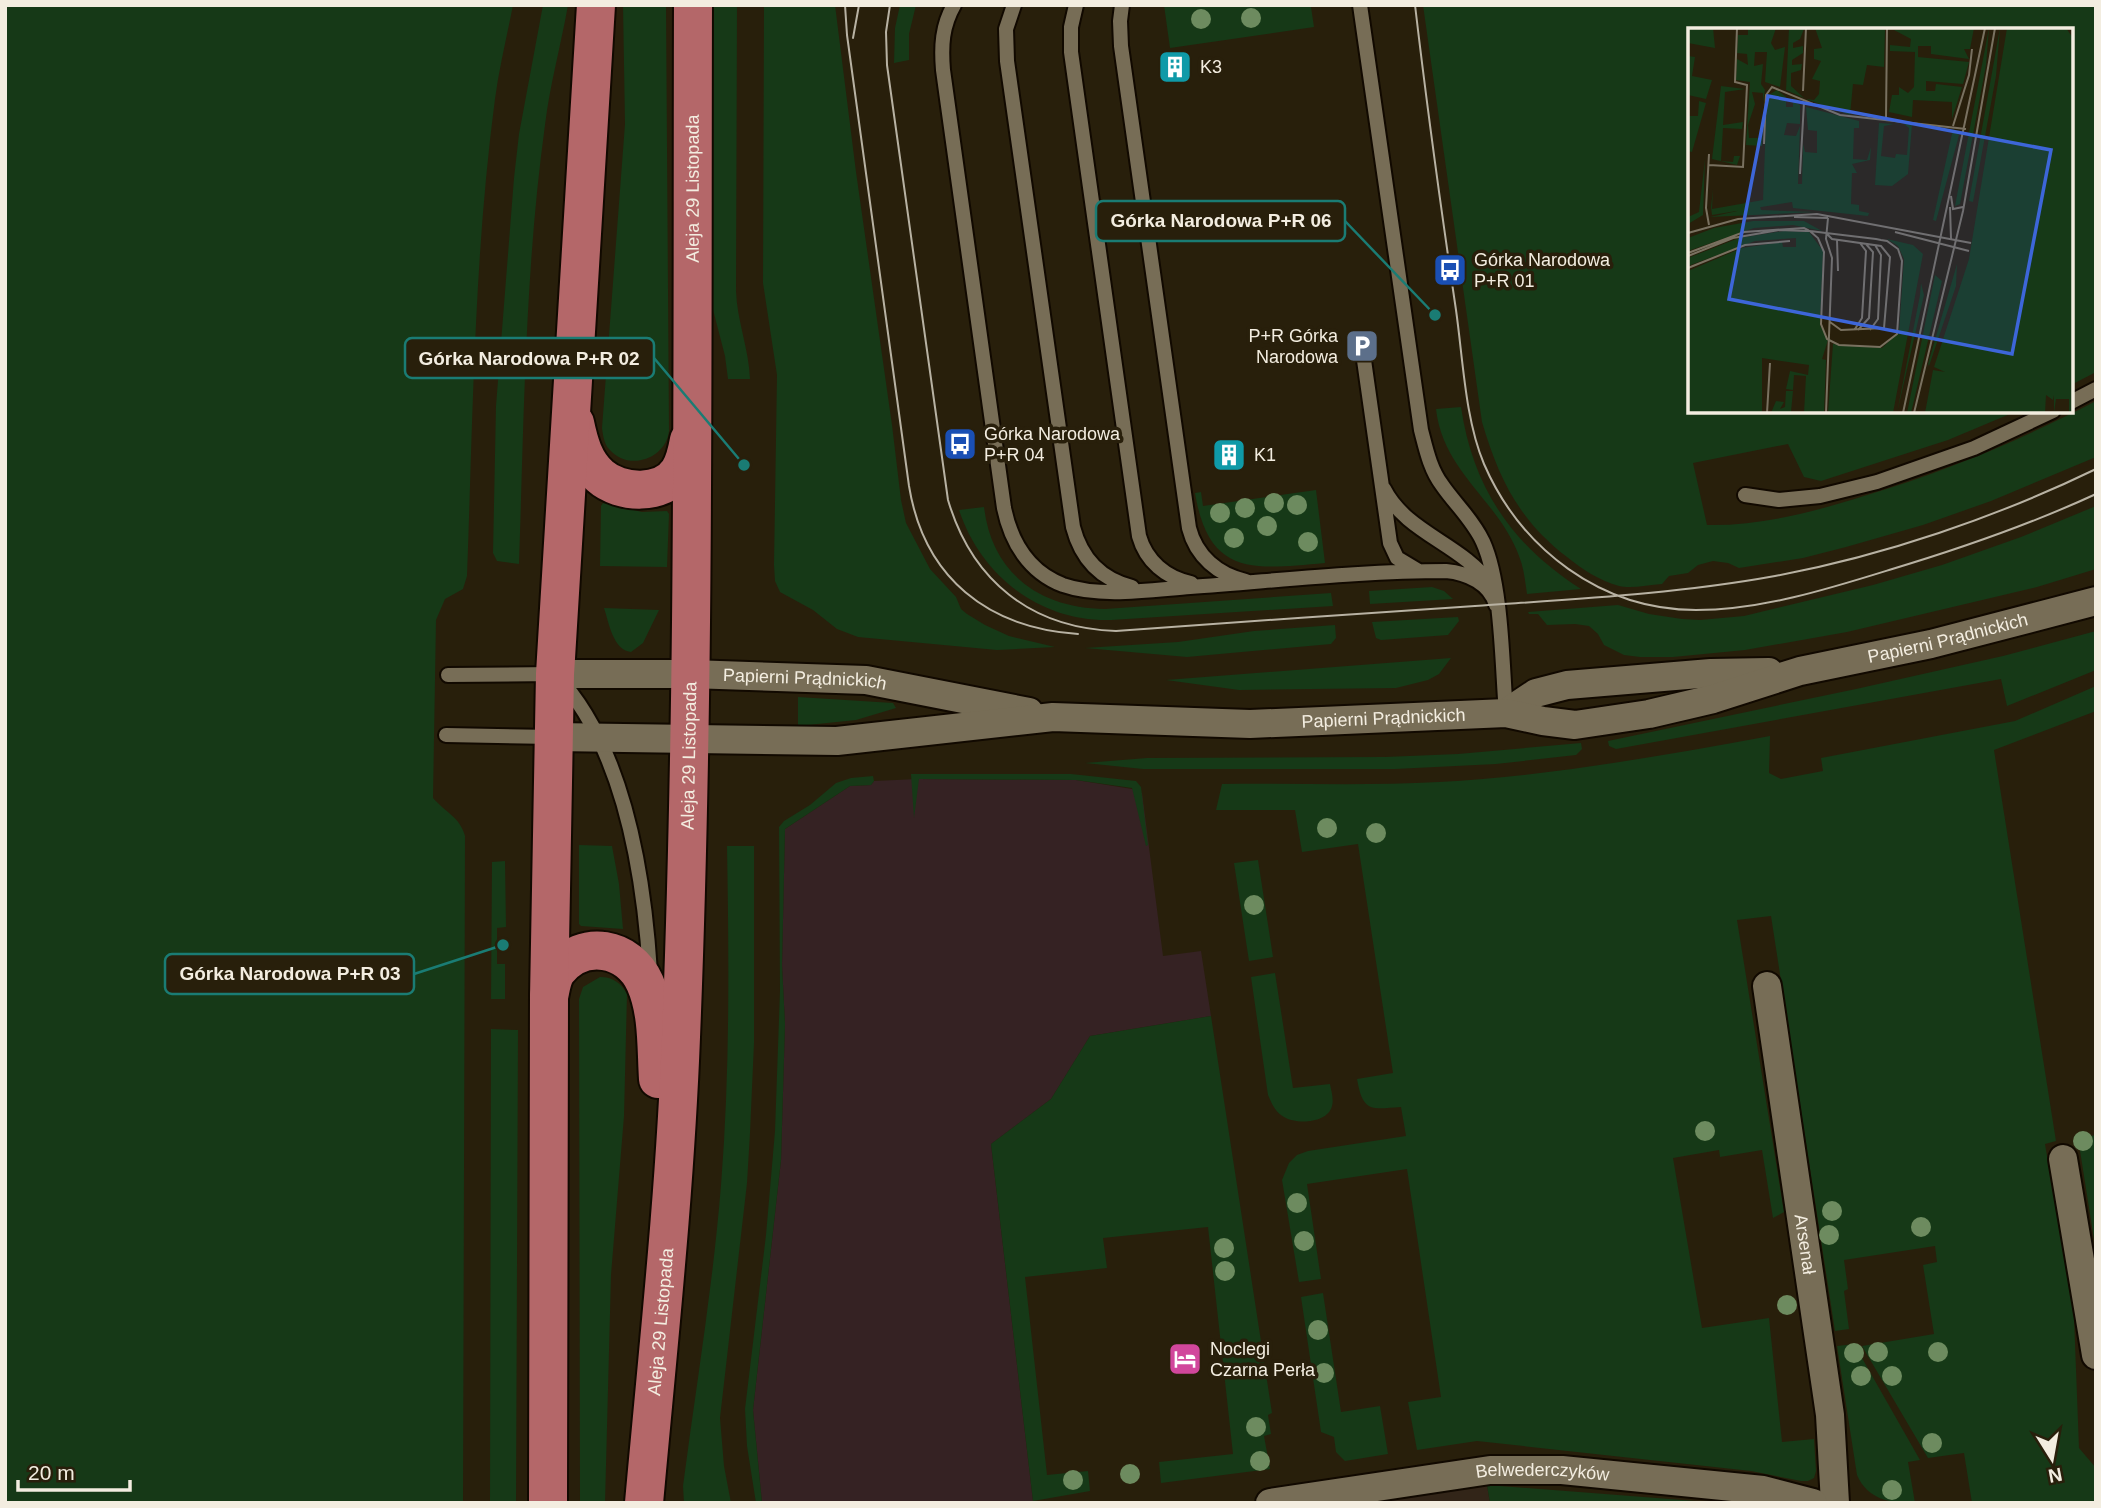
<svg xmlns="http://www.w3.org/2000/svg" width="2101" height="1508" font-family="Arial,sans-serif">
<rect width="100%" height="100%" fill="#281f0b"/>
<path fill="#322518" d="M1487,1485l3,18h-128z"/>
<path fill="#352223" d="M918,779l158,1 56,9 10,4 21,163 38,-5 10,65 -121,20 -39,63 -60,45 42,357 -17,2h-254l-9,-93 28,-250 4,-136 -3,-59 3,-136 65,-43 21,-1 3,-4z"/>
<path fill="#163917" d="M5,5h508c-6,31 -14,63 -18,94 -21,158 -22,318 -28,477l-4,13 -18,10 -9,21 -3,178c12,14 27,19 32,38l-2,667h-458z
M543,5h25c-7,40 -18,79 -23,120 -20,145 -21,293 -26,439l-22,-3 -4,-8 3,-147 18,-228 5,-44z
M623,5h43l3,426c-3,28 -41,41 -60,18 -5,-5 -6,-14 -7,-21l23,-304z
M710,5h27l-1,286c1,30 13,58 14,88h-22l-3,-23 -15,-58z
M764,5h71l21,167 36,253 9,75 5,23 24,46 26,28 5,12 6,5 18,11 24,11 46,11 -58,3 -139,-13 -21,-8 -24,-19 -33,-18 -5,-11 -1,-16 3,-190 -14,-92z
M900,5h16l-7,29v26l-15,3 1,-35z
M1164,5h158l-11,2 3,20 -144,21z
M1423,5h673v367l-25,13v-355h-381v381h327l-69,29 -127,41 -17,-4 -16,-33 -95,19 14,62c54,1 106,-13 157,-29 80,-24 157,-56 232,-95v56l-105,44 -68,24 -77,22 -43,11 -64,10 -11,-5 -15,-2 -15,4 -10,8 -19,3 -7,8c-14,1 -31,5 -43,2 -19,-5 -37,-17 -52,-29 -49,-38 -68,-78 -85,-135z
M1461,407c12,81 51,138 120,182l-54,5c-2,-13 -3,-26 -8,-38 -20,-55 -76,-84 -83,-147z
M1316,490l9,73c-70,6 -116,15 -130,-70l6,-1 2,14z
M603,503l39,9 25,-1 2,3 -2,53 -67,-1 1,-60z
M2096,506v63l-59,18 -190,45 -102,18 -72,7h-33l-16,-2 -20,-10 -6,-11 -9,-8 -14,-2 -28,1 -9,-11h-9l-1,-2 90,-7 31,9 33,5 18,1 44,-4 129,-31 69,-20 79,-28z
M984,507c8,67 56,101 121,102l226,-16 2,13 -222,14c-71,2 -130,-44 -152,-110z
M1432,587l12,4 9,8 -83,5 -1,-13z
M604,608l55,2 -16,33 -12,9c-18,-2 -22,-29 -27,-44z
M1458,617l1,4 -11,14 -67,5 -5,-2 -4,-16z
M1335,625l1,13 -5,6 -144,13 -102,-9 93,-6 76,-11z
M2096,631v39l-89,36 -6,-27 -385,70 -7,-3 -1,-5 248,-52 147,-33z
M1451,658l-12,16 -11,6 -32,8 -157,2 -73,-10z
M2096,686v25l-102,39 62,391 -11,3 29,173 5,131 17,20v35h-124l-8,-50 -36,5 -66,-112 72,-12 -11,-69 14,-3 -2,-16 -91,14 4,29 -4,2 5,38 -14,2 -64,-415 -34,4 47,292 -11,6 -11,-68 -42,7 -1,-7 -46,8 29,170 67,-10 13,124 32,-3 2,32 -2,7 -6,3h-7l-50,-10 -274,-30 -60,9 -9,-48 33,-5 -34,-228 -100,15 14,95 -22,3 -17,-102 7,-17 8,-8 11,-4 98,-15 -5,-29c-30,2 -38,6 -44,-28l36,-6 -35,-229 -56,8 -7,-42h-79l6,-26c72,-1 145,2 217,-2 112,-6 221,-26 331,-46l-1,37 12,6 42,-8 -2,-13 194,-37z
M798,697l95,6 3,5 -40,12 -58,6z
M1581,743l1,6 -6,6 -80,9 -101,5h-252l-58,-6 62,-5 238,-1 73,-3z
M911,774h160l65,7 5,6 7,58 -2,1 -14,-58 -56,-8 -157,-1 -5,39z
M873,776l1,5 -3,4 -21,1 -65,43 -3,136 3,59 -4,136 -28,250 9,93h-6l-9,-57 -2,-37 21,-174 9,-104 5,-140 -1,-164 5,-6 26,-16 26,-22 15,-5z
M579,845l33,1 7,38 4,45 -42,-3 -2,-2z
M727,846h27v197l-4,90 -3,50 -27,235 4,48 7,37h-47l-1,-17c13,-100 30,-200 38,-301 9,-112 8,-226 6,-339z
M1258,860l15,97 -24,4 -15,-98z
M505,861l1,66 -9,1v36h8v35h-14l1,-137z
M1275,973l18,115 37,-4c1,6 4,15 2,22 -4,17 -35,19 -48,11 -9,-5 -12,-13 -16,-22l-17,-118z
M600,977c13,0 21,6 27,17l-3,122 -13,159 -6,228h-25l-1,-504 4,-12z
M1211,1016l61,397 -4,2 3,19 -7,2 6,33 -109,14 -2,-21 74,-8 -25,-227 -105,11 4,30 -82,9 22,198 41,-4 2,20 -57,10 -42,-357 60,-45 39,-63z
M491,1029l27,1 -2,473h-26z
M2096,1135v117l-18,-114z
M1323,1293l18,119 39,-6 8,48 -43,7 -9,-9 -2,-15 -13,-5 -20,-135z
M1854,1344l66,116 -12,2 7,41c-25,0 -47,-3 -58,-28l-20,-129z
M1487,1485l234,18h-231z"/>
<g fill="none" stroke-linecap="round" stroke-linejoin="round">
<defs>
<path id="service" d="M954,5c-12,21 -13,41 -11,65l61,438c7,34 25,64 59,77 37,13 88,5 127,2 85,-6 171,-16 256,-16 21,2 44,12 50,34
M1014,5l-8,24 1,32 66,466c8,31 27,52 59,60
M1076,5l-5,22v25l68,484c7,25 27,42 52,47
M1122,5l-2,16 1,25 68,482c7,28 29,47 57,53
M1360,5l61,425c5,19 9,39 21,55 13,19 31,35 41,57 19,42 19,124 23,171
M1362,346l28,197 7,15 20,12
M2071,402l25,-13
M1384,489c22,44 78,55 106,95
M1745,495l34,5 41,-4 57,-14 97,-34 79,-37
M448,675l107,-1c69,72 89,202 95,298
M446,735l107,2"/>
<g id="minor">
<path id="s1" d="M555,674h135l176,6 163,32"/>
<path d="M1506,713l30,-20 31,-8 144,-12 58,-1"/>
<path id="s2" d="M554,737l283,4 216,-24 197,7 256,-11 37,8 32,4 74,-11 64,-15 87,-28 131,-27 165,-43"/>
<path id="s3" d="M1767,986l63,429 5,88"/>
<path d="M2063,1159l33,196"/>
<path id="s4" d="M1270,1503l220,-33h72l201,20 50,13"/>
</g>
<g id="primary">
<path d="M575,423c4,19 9,39 25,53 20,18 63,20 79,-5 6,-9 8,-20 10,-31"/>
<path d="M549,997c2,-9 3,-19 8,-26 26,-33 72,-24 88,12 13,29 11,65 13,96"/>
<path d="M548,1503l1,-506 6,-323 41,-669"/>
<path id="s5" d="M644,1503c14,-155 31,-310 37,-466 14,-344 11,-688 12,-1032"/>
</g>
</defs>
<use href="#service" stroke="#110900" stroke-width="18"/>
<use href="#minor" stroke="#110900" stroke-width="32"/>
<use href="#primary" stroke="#110900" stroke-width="42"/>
<use href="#service" stroke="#776d56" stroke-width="14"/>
<use href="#minor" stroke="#776d56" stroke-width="28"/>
<use href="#primary" stroke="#b46769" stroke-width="38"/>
<path stroke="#b8b2a3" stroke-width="2" d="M845,5l2,30 62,451c15,92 79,142 169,148
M890,5l-4,27 1,33 61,435c24,81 83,128 168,131 120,-9 239,-17 359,-25 100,-7 201,-12 300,-30 108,-20 222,-59 321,-107
M1415,5c12,102 26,204 41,305 7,49 9,109 28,154 37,85 117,146 212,146 65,0 132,-21 193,-40 70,-21 140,-45 207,-76
M853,38l6,-33"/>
</g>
<g fill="#6d8b5f">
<circle cx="1251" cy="18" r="10"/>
<circle cx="1201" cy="19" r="10"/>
<circle cx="1274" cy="503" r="10"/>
<circle cx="1297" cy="505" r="10"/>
<circle cx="1245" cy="508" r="10"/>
<circle cx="1220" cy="513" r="10"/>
<circle cx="1267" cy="526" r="10"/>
<circle cx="1234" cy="538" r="10"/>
<circle cx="1308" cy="542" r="10"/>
<circle cx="1327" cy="828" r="10"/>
<circle cx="1376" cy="833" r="10"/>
<circle cx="1254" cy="905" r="10"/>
<circle cx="1705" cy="1131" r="10"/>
<circle cx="2083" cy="1141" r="10"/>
<circle cx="1297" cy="1203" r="10"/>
<circle cx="1832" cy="1211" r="10"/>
<circle cx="1921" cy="1227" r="10"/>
<circle cx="1829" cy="1235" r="10"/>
<circle cx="1304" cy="1241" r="10"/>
<circle cx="1224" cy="1248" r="10"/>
<circle cx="1225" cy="1271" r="10"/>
<circle cx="1787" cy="1305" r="10"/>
<circle cx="1318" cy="1330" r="10"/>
<circle cx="1878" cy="1352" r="10"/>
<circle cx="1938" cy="1352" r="10"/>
<circle cx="1854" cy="1353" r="10"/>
<circle cx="1324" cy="1373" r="10"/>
<circle cx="1861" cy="1376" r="10"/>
<circle cx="1892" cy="1376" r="10"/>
<circle cx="1256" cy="1427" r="10"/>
<circle cx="1932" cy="1443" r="10"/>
<circle cx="1260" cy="1461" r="10"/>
<circle cx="1130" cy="1474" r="10"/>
<circle cx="1073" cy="1480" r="10"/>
<circle cx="1892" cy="1490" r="10"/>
</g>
<defs>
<symbol id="building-square" viewBox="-11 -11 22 22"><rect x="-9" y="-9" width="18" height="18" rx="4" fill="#0f9aa8" stroke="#281f0b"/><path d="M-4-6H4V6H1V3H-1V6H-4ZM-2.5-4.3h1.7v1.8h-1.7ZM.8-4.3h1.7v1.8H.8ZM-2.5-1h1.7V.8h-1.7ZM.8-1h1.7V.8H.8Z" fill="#fff"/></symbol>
<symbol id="bus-square" viewBox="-11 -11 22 22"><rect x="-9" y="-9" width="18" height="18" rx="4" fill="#1a4fb4" stroke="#281f0b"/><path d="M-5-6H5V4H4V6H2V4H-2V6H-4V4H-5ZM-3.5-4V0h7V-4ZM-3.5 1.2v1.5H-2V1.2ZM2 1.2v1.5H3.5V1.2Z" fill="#fff"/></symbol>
<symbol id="parking-square" viewBox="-11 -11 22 22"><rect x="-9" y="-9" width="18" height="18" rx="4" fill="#5c6f8a" stroke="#281f0b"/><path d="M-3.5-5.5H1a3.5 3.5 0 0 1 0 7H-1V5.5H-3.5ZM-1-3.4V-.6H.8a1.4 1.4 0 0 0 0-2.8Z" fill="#fff"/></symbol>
<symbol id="hotel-square" viewBox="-11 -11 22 22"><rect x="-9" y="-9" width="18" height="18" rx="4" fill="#d1479c" stroke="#281f0b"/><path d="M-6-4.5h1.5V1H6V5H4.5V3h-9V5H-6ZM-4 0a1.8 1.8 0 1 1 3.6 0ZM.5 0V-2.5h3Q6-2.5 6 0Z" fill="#fff"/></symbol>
</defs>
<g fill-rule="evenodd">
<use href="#building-square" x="1156" y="48" width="38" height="38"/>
<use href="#bus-square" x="1431" y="251" width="38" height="38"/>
<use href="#parking-square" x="1343" y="327" width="38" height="38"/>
<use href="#bus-square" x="941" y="425" width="38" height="38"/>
<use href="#building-square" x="1210" y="436" width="38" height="38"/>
<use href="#hotel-square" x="1166" y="1340" width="38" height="38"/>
</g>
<g text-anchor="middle" stroke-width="7" stroke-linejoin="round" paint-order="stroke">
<g font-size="18" fill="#f3ede0" stroke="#281f0b" text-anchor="start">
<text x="1200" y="73">K3</text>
<text x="1474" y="266">Górka Narodowa<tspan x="1474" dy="21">P+R 01</tspan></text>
<text x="1338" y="342" text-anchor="end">P+R Górka<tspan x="1338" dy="21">Narodowa</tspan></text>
<text x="984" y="440">Górka Narodowa<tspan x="984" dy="21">P+R 04</tspan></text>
<text x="1254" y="461">K1</text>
<text x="1210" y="1355">Noclegi<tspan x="1210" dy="21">Czarna Perła</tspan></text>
</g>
<g font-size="18" fill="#f3ede0" stroke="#281f0b">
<text dy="6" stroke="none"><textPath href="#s5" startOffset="1316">Aleja 29 Listopada</textPath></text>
<text dy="6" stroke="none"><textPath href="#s2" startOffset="1407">Papierni Prądnickich</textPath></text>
<text dy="6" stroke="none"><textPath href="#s1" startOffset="250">Papierni Prądnickich</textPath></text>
<text dy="6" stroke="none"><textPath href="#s2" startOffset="831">Papierni Prądnickich</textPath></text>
<text dy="6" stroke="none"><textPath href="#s5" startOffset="749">Aleja 29 Listopada</textPath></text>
<text dy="6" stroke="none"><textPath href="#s3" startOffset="261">Arsenał</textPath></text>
<text dy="6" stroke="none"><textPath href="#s5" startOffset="182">Aleja 29 Listopada</textPath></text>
<text dy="6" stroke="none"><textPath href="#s4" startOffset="275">Belwederczyków</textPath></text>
</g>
</g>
<g transform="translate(1688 28)">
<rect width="385" height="385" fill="#281f0b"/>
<path d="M0,0h25l2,20 -27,-5zM60,0h28l-5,15 4,7 10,-3 -5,40 -15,-5 2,-30h-12l-1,14 9,-2 -2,20 4,6 -2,12v-9l-11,-1 3,12 -7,21 1,13h11l3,-12 -1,20 -16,-1 4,-63 -14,-2 1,-21 11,6 -1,-11 -10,-1 1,-18h10zM101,0l15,1 -4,10 -7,4v5l10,-2v7l-11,7v5l10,-1 -1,6 -10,3v13l13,12 -18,-8zM127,0h70l-1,39 -17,-2 -4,20 -10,-1 -3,31 -44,-16 8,1 5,-6 1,-13 -8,-2 9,-18 -7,-2v-10l8,-1zM286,0l-4,21h-6l5,10 -38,-5v-8h-13v11l51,5 -6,22 -37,-3v10h9l1,-7 26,3 -10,32v-17l-39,-2 -1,17 -23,-5 3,-17h7v-8l9,6 6,-6 1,-35 -25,-1v-6l20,2 1,-8 -17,-9zM301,0l-3,37 -26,139 -5,2zM312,0l-4,48 -23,126 -4,-1zM319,0h59l7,10v375h-4v-14h-13l-2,14v-18l-1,5 -7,-5 -1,18h-120l8,-43 12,2 -11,-5 35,-108zM0,28l7,1 -3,19 20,4 -6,19 -18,-4zM33,58l24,3 -20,3 -2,33 20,-3 -1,7 -19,-1 -2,33 12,1 1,-6h6l-3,9 -25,-6zM89,62l9,7v10h7v-6l7,4v19l-13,-1 -3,12 12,1 4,-10 -2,58h4l1,-40 2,8 12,1v-22l-9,-1 -2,-23 53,14v7h-5l-1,31 14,1 4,-13 -1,13 -18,4 5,9h-5l-1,31 8,1v6l10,2 -1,3 -75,-8 -1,-6 -80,13 -1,-8 2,-18 -1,20 51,-9 4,-104zM11,73l7,2 -14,49 -4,-1v-35h10zM191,95l15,1 -10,2 -3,30 14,2 1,-4 11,1 2,-27 -5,-4h8l-4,50 -16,12 -17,-1zM265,101l6,6 -23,86 -3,-1zM17,131l-2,56 -15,9v-7l11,-5zM72,178l1,4 54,2 -105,5zM116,193l18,10 -29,-6 -39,3 -66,23v-13l26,-10 39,-7zM96,203l25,1 14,19 -3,74 8,15 -6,19 4,1 -2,53h-20l2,-37 -12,-1 -1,15 -7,-1 4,-18 18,4 1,-10 -47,-7v55h-74v-142l54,-23 40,-6 1,5h13v-9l-41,3 -67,25v-8l51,-20zM199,211l26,6 10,9 -30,159h-65l5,-69 49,4 17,-16 5,-73 -6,-13zM269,236l-1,22 -27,80 -1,-2zM247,247l7,6 -31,132h-4zM233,255l3,12 -27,118 23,-118zM98,363h7l-2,21 11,1h-31l5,-12 8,1 -4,7 5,-2z" fill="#163917"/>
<path fill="none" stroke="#797160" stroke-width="2" d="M115,63l3,-63M198,90l1,-90M265,98l16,-51 3,-26M76,116l2,-49 6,-8 68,28 126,14M21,126l-3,54 3,17M21,137l34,2 4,-82 -12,-3 2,-54M112,146l4,-72M263,168l2,13 10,-2M262,179l1,32M106,189l34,1M207,204l74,19M0,205l50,-14 79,-5 154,29M138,205l6,6 49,7 9,11 -6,71 -43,2 -11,-8M149,212l1,31M0,225l56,-21 60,-4 4,2 1,1h1l1,1 7,6 6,14 -3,72 6,15 12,6 41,2 17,-13 5,-73 -4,-12 -11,-8 -6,-1 -5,-1 -50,-6 -16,-2h-4l-27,-1 -46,8 -45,18M0,240l57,-23 45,-4M167,301l7,-11 4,-67 -6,-8M170,302l11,-12 4,-66 -7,-8M182,302l8,-11 3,-64 -6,-10M79,385l3,-50M138,385l6,-155 -6,-19 2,-21M215,385l82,-385M226,385l49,-202 32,-183"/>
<path fill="#3d66d9" fill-opacity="0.15" stroke="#3d66d9" stroke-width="3.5" d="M80,68l283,54 -39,204 -283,-55z"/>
<rect width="385" height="385" fill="none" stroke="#f3ede0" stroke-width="3.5"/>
</g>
<path fill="none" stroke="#1a7c74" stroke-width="2.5" d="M1435 315L1345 221M744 465L654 358M503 945L414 974"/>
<g fill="#1a7c74" stroke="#281f0b" stroke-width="2.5">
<circle cx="1435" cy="315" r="7"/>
<circle cx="744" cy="465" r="7"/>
<circle cx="503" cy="945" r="7"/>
</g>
<g fill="#281f0b" stroke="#1a7c74" stroke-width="2.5">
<rect x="1096" y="201" width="249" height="40" rx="7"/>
<rect x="405" y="338" width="249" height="40" rx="7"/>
<rect x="165" y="954" width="249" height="40" rx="7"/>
</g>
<g font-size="19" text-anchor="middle" font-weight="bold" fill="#f3ede0">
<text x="1221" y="227">Górka Narodowa P+R 06</text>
<text x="529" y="365">Górka Narodowa P+R 02</text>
<text x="290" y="980">Górka Narodowa P+R 03</text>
</g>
<rect width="2101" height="1508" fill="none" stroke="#f3ede0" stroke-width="14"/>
<g transform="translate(2052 1459) rotate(169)" stroke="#281f0b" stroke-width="5" paint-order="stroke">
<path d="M0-5L12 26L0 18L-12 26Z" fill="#f3ede0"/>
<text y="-10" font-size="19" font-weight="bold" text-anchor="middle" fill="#f3ede0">N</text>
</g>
<path d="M18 1480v10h112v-10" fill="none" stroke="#f3ede0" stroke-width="3.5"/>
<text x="28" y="1480" font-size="21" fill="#f3ede0" stroke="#281f0b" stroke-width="5" paint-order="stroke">20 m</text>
</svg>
